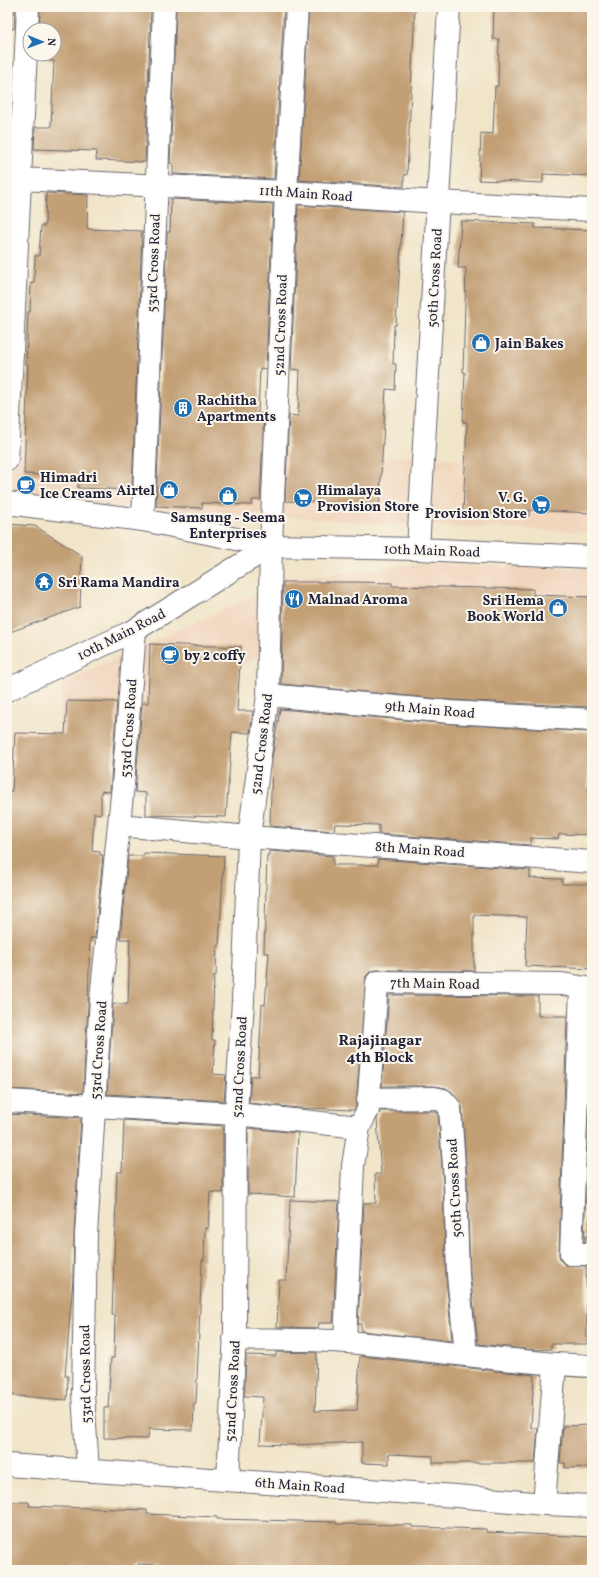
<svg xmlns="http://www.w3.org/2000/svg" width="599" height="1577" font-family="Vollkorn,serif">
<rect width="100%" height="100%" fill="#fbf7ec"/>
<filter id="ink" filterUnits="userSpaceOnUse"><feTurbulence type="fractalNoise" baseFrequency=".025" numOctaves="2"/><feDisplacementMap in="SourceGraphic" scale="8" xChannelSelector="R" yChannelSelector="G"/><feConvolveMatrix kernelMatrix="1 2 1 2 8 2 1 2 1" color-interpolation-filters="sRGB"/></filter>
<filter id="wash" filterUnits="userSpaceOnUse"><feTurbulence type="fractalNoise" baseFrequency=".012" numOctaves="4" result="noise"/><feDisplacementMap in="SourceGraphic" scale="16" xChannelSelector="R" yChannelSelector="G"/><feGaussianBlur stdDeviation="0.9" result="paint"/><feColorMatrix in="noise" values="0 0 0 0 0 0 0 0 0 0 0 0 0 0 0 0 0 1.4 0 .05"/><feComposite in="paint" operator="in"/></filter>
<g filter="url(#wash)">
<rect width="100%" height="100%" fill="#f1e5c9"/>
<path fill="#f1d5bd" d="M7,447l585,15v70l-198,-8 -387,-26z
M428,563l164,6v83l-296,-16 -289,152v-91h3l-2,33 52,2 2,-49 153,-69 66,-34z"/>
<g id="blocks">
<path fill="#c29f75" d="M7,7h8l-1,22 -7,-1z
M40,7h111l-6,155 -49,-2 1,-9 -63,-2 1,-22h16l3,-66 -7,-1 1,-6h6v-24h-15z
M176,7h108l-10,172 -101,-5v-10l-3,-1z
M309,7h106l-8,168h-3v12l-105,-7z
M494,7h98v169l-49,-2v9l-64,-3 2,-47 12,1 2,-48h3l1,-47h-6z
M7,126h3l-1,22h-2z
M46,193l42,2 -1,33 2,1 53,2 -10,259 -54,-2v-12l-54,-2 4,-109h-2l2,-53h2l1,-29h3l1,-27h4l2,-30h4z
M171,199l102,5 -7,165 -6,-1 -2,46h6l-4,86h-8v5l-50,-2v5l-46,-2 11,-274h3z
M298,205l105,7 -7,113h-2l-1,39h3l-1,26 -9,-1 -7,121 -35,-2v-5l-59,-2 4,-86 9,1 2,-46 -9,-1z
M461,221l74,3v4l57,2v283l-63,-3v6l-66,-3 4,-91h-4l2,-50h-2l3,-104h-8z
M7,524l28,2 47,30 -2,51 -73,26z
M283,582h74l35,1v3l141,3v6l59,2 -1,110 -140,-7 -170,-16z
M150,644l91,3 -4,64h16l-3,22 -18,-1 -6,85 -80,-2v-22l-11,-1 7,-89h6z
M67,701l50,1 -7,90 -9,-1v23l-7,-1 -2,38 8,1v3h3l-8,83h-5l-2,65 -5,90 -76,-4v-240l2,-58h3l3,-58 50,1z
M280,709l169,15 141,8 -2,60h4l-1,43 -32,-1 -1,5 -27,-1v7l-152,-11v-9l-44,-1 -1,7 -64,-5 2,-68z
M269,851l64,5v9h45v-6l152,11v8l32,1v5h30v85l-67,-3 2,-49 -53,-2v56l-97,-1 -6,1 -5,5 -10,130 -2,4 -55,-2 -50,-5 2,-27h7l4,-72 3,1 4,-52h-5l3,-98h2z
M144,853l80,3 -5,90h-2l-1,30h-2l-2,64h3l-2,34 13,1 -2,26 -117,-7 6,-90h15l2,-65h-10l8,-83h16z
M389,995l149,1v20h29l-8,238 1,6 5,5 21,1 1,78h-36v5l-16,1 -57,-6 -8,-70 -3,-94 -5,-73 -10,-15 -6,-4 -12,-2h-52z
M592,1028v208h-6v6h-2z
M380,1111h53l5,2 5,69 3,94 6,65 -91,-10v-7h-3l6,-121h12l-1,-29h6l-4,-55z
M7,1114l74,4 -7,116 -1,45 -8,97h3l-1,24 -60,-5z
M124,1120l99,6v67l-13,-1 -2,36h-3l-1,32h-2l-6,143h-2l-1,27 -44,-1 -1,10 -44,-1v-30h4l3,-50h3l1,-43h-3l5,-143h5z
M248,1128l50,5 -3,64 -47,-3z
M290,1200l49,2 -6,121h-14l-1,5 -41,-1 2,-47h7z
M276,1352l41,1 -2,58 42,-1 3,-54 174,19 -3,53h7l-3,35h-102v-7l-44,-2v10l-27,-1v-21l-71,3 -31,-1 3,-47 -19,-1 2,-41 30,1z
M592,1425v42l-27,1v-5h-5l3,-37z
M7,1502h22v4l118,4v4l70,3v2l119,3v2l76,1v2l74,2v3l106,5v33h-409v-4l-45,-2v6h-131z"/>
</g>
</g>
<g filter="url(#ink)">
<use href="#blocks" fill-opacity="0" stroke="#6a666d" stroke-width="1"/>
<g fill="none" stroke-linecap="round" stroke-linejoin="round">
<defs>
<path id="minor" d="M20,179l266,13 152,10 154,8
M7,460l21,-453
M143,520l21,-513
M268,695l182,17 142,8
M119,825l130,12 343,25
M581,988l-10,266h21
M368,1099l66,-1 9,2 7,8 5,73 3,94 8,79
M7,1101l229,13 123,13
M234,1339c37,1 75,0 113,3 82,7 163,21 245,24
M345,1342l8,-176 6,-39 9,-17 9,-128 185,2 30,5
M7,1465l449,31 88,8 48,2
M88,1471l-5,-77 3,-159 15,-236 22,-214 12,-155
M228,1480l7,-149 1,-217 7,-113 6,-164 19,-142 3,-149 15,-354 11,-185
M544,1504l11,-139"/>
<path id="tertiary" d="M7,503l136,17 128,26 147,3 174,8
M418,549l31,-542
M7,690l128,-60 136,-84"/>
</defs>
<use href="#minor" stroke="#6a666d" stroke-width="24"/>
<use href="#tertiary" stroke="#6a666d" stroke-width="24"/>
<use href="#minor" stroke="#fff" stroke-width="22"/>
<use href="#tertiary" stroke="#fff" stroke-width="22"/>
</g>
</g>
<defs>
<symbol id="shop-disc" viewBox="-11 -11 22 22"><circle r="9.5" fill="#1f6fb2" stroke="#fbf7ec"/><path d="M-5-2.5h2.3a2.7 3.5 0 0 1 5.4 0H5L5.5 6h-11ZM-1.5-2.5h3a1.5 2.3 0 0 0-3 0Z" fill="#fff"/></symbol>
<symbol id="building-disc" viewBox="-11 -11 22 22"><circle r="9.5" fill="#1f6fb2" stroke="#fbf7ec"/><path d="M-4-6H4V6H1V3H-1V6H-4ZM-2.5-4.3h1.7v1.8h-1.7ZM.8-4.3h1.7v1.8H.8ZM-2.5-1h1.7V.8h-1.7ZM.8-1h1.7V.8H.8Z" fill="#fff"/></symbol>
<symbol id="cafe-disc" viewBox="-11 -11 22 22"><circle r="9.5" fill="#1f6fb2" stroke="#fbf7ec"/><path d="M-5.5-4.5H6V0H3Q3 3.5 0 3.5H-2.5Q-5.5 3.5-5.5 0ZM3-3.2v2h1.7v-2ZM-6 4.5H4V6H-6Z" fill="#fff"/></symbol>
<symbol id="supermarket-disc" viewBox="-11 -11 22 22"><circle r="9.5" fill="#1f6fb2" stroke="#fbf7ec"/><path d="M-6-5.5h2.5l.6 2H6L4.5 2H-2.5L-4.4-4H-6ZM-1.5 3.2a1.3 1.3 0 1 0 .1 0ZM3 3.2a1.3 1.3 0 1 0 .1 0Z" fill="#fff"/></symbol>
<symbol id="temple-disc" viewBox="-11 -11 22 22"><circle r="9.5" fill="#1f6fb2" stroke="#fbf7ec"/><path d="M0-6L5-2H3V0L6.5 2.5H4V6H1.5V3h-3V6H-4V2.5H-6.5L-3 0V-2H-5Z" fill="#fff"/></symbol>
<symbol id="restaurant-disc" viewBox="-11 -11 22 22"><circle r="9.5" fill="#1f6fb2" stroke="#fbf7ec"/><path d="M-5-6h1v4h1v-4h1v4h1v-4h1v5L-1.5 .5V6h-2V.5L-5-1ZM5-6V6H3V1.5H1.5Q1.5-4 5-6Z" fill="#fff"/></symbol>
</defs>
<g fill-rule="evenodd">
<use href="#shop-disc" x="470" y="332" width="22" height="22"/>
<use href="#building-disc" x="172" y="397" width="22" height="22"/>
<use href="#cafe-disc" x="15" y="474" width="22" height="22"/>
<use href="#shop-disc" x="158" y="479" width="22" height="22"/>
<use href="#shop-disc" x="217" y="485" width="22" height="22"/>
<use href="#supermarket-disc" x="292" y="487" width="22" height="22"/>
<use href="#supermarket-disc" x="530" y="494" width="22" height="22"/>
<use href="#temple-disc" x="33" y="571" width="22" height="22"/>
<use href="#restaurant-disc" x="283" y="588" width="22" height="22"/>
<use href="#shop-disc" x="547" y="597" width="22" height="22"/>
<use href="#cafe-disc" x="159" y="644" width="22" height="22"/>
</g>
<g text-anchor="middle" stroke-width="4" stroke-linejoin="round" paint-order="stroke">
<g font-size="14" fill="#22223b" stroke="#fbf7ec">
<text transform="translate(306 193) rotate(4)" y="5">11th Main Road</text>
<text transform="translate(153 263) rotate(-88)" y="5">53rd Cross Road</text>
<text transform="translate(434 278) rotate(-87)" y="5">50th Cross Road</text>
<text transform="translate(280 325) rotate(-88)" y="5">52nd Cross Road</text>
<text transform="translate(432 550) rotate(2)" y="5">10th Main Road</text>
<text transform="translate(121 634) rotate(-27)" y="5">10th Main Road</text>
<text transform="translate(430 709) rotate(5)" y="5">9th Main Road</text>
<text transform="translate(128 728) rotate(-86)" y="5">53rd Cross Road</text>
<text transform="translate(261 744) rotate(-83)" y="5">52nd Cross Road</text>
<text transform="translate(420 849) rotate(4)" y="5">8th Main Road</text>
<text transform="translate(435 983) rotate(1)" y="5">7th Main Road</text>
<text transform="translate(98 1050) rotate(-86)" y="5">53rd Cross Road</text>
<text transform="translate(239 1067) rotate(-87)" y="5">52nd Cross Road</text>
<text transform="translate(454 1188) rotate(-93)" y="5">50th Cross Road</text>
<text transform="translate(85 1374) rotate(-91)" y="5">53rd Cross Road</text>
<text transform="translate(232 1391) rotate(-87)" y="5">52nd Cross Road</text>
<text transform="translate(300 1485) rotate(4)" y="5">6th Main Road</text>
</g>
<g font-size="14" font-weight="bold" fill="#22223b" stroke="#fbf7ec" text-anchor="start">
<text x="495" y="348">Jain Bakes</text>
<text x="197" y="405">Rachitha<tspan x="197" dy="16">Apartments</tspan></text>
<text x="40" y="482">Himadri<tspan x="40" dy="16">Ice Creams</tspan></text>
<text x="155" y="495" text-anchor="end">Airtel</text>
<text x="317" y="495">Himalaya<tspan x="317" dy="16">Provision Store</tspan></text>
<text x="527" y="502" text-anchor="end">V. G.<tspan x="527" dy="16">Provision Store</tspan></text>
<text x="228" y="522" text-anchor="middle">Samsung - Seema<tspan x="228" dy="16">Enterprises</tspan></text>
<text x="58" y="587">Sri Rama Mandira</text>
<text x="308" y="604">Malnad Aroma</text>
<text x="544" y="605" text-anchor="end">Sri Hema<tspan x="544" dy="16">Book World</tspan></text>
<text x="184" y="660">by 2 coffy</text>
</g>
<g font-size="15" font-weight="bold" fill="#22223b" stroke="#fbf7ec">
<text x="380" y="1045">Rajajinagar<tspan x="380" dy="17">4th Block</tspan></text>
</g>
</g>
<rect width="599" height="1577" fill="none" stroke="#fbf7ec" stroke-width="24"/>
<g transform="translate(42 42) rotate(91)"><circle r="19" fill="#fbf7ec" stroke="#a4a2a5"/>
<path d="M0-3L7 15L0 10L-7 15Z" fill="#1f6fb2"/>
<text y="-6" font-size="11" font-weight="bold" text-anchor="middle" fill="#22223b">N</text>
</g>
</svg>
